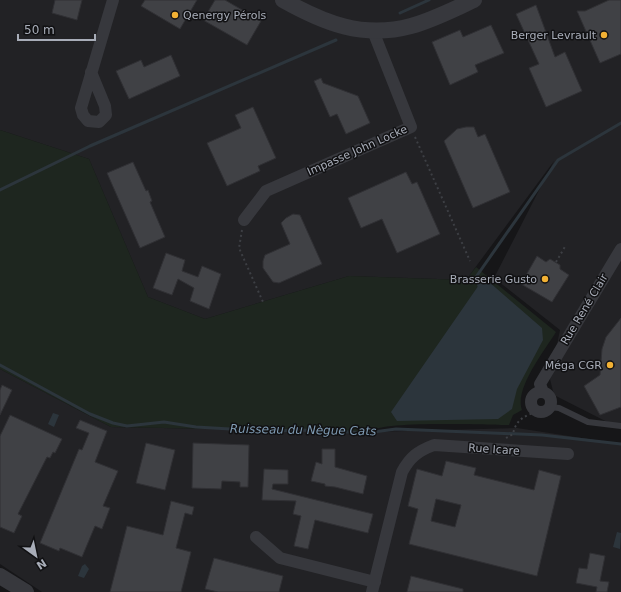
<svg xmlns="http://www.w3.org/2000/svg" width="621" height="592" font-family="'DejaVu Sans',sans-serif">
<rect width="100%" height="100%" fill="#161618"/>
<path fill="#222225" d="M0,0h621v429l-67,-34 -4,-16 10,-49 -66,-52 60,-117 -88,119 -117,-4 -144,43 -57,-22 -59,-138 -89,-29z
M0,369l111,58 258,5 148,-4 104,16v148h-579l-42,-28z"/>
<path fill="#1e261f" d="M0,130l89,29 59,138 57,22 144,-43 117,4 10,-13 80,65c-11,18 -42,57 -34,78l-9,5 -4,10c-24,0 -126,-5 -140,7l-258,-5 -111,-58z"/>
<path fill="#2c353c" d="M488,281l54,47 1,12 -26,49 -5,20 -14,10 -101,2 -6,-9 90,-130z
M53,413l6,2 -5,12 -6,-3z
M617,532l4,1 -1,16 -7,-2z
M85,564l4,5 -5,9 -6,-2 4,-10z"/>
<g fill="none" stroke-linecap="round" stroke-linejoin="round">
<path stroke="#2c353c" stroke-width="3" d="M400,13l29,-13
M0,190l90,-44 246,-106
M479,286l-3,-9 82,-117 63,-37
M0,365l90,49 23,9 14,3 37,-4 32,5 68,4 51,-1 51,3 30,-4 146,6 79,9"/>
</g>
<path fill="#404145" stroke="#303034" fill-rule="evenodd" d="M55,0h27l-5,20 -25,-7z
M145,0h52l-17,29 -39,-23z
M215,0h10l36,21 -14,24 -44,-25z
M609,0h12v54l-21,9 -23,-52h8z
M536,5l19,52 10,-5 17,39 -36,16 -17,-39 10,-4 -23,-50z
M491,25l13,28 -29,12 3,7 -28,13 -18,-43 28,-12 3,7z
M171,55l9,21 -51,23 -13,-28 25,-11 3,7z
M321,78l2,5 35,13 12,27 -24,11 -9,-20 -7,3 -16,-36z
M253,107l23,51 -18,8 2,5 -33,15 -20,-43 34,-15 -6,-13z
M466,127h8l4,10 7,-3 25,58 -37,16 -29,-67 13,-12z
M133,162l13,29 2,-1 4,11 -2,1 15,35 -25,11 -33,-75z
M406,172l6,12 5,-2 23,52 -43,19 -15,-34 -21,9 -13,-30z
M293,214l7,1 22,49 -43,19 -6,-1 -10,-14v-7l2,-6 25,-11 -9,-21 5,-5z
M166,253l19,7 -3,11 16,6 4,-11 19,8 -12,35 -19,-8 4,-13 -16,-9 -6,16 -19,-7z
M537,256l9,6 4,-3 10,6v4l9,6 -17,27 -31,-18z
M621,318v89l-21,8 -16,-29 16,-11 2,-26 4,-12z
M2,385l10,5 -12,25v-25z
M10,415l52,24 -7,14 -2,-1 -3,6 -3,-1 -29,57 4,2 -8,17 -14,-6v-91z
M80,420l27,11 -12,31 23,9 -15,35 7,2 -8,21 -7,-3 -13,31 -22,-9 -1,3 -19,-8 39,-94 3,1 7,-17 -13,-5z
M146,443l29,7 -10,40 -29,-7z
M193,443l56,2 -1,42h-8v-5l-18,-1 -1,8 -29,-1z
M322,449h13v18l32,9 -4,18 -28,-7 -10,-1v-2l-14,-3 5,-19 6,2z
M446,461l30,7 -2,7 60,15 5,-20 22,6 -24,100 -128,-32 9,-35 -10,-3 9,-37 25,7zM436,499l25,6 -6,22 -24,-6z
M264,469l24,1v14h-15l-1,5 101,25 -5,19 -53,-13 -7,29 -14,-3 7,-30 -8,-2 3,-13 -34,-1z
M171,501l23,6 -2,8 -7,-2 -9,35 15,4 -10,40h-71l17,-66 36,9z
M590,553l15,3 -5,25 9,1 -2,10h-11l1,-5 -21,-4 3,-15 8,1z
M214,558l69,18 -4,16h-61l-13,-3z
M411,576l52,13v3h-56z"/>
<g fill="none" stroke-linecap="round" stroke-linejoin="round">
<path stroke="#3d3f44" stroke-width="2" stroke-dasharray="2 3" stroke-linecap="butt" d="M415,137l55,124
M242,230l-3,18 24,54
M556,262l10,-17
M506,438l7,-4c3,-15 12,-18 25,-23"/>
<path stroke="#37383d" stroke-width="6" d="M549,407l10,1 29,14 33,4"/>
<path stroke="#37383d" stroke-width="12" d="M91,72l14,34 1,9 -7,7 -11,-1 -5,-6 -2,-7 32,-108
M244,220l22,-29 145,-64 -38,-96
M543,392l-3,-8 81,-135
M531 402a10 10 0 1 1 20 0a10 10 0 1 1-20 0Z
M256,537l24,21 95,24
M372,592l30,-120c8,-15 16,-21 32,-27l134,9"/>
<path stroke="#37383d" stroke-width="16" d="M283,0c41,23 80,39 128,26 22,-6 43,-17 63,-26
M0,576l26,16"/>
</g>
<g fill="#f2b134" stroke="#111113" stroke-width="1.5">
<circle cx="175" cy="15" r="4"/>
<circle cx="604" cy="35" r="4"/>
<circle cx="545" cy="279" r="4"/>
<circle cx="610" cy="365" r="4"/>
</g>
<g text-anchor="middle" stroke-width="3" stroke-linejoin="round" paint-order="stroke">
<g font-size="11" fill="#a8adb8" stroke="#111113" text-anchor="end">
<text x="183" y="19" text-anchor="start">Qenergy Pérols</text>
<text x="596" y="39">Berger Levrault</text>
<text x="537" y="283">Brasserie Gusto</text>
<text x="602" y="369">Méga CGR</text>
</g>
<g font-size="11" fill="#a8adb8" stroke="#111113">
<text transform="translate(357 150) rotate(-24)" y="4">Impasse John Locke</text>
<text transform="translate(584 309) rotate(-59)" y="4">Rue René Clair</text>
<text transform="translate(494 449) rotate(4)" y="4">Rue Icare</text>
</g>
<g font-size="12" font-style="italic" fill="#7f9bb3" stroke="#111113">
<text transform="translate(303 430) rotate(1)" y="4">Ruisseau du Nègue Cats</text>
</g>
</g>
<g transform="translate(36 556) rotate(147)" stroke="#111113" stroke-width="3" paint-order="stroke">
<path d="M0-3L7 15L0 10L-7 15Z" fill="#a8adb8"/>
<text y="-6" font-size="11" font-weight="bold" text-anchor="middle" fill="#a8adb8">N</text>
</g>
<path d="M18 34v6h77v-6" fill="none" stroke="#a8adb8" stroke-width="2"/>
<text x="24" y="34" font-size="12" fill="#a8adb8" stroke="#111113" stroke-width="3" paint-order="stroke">50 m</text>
</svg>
